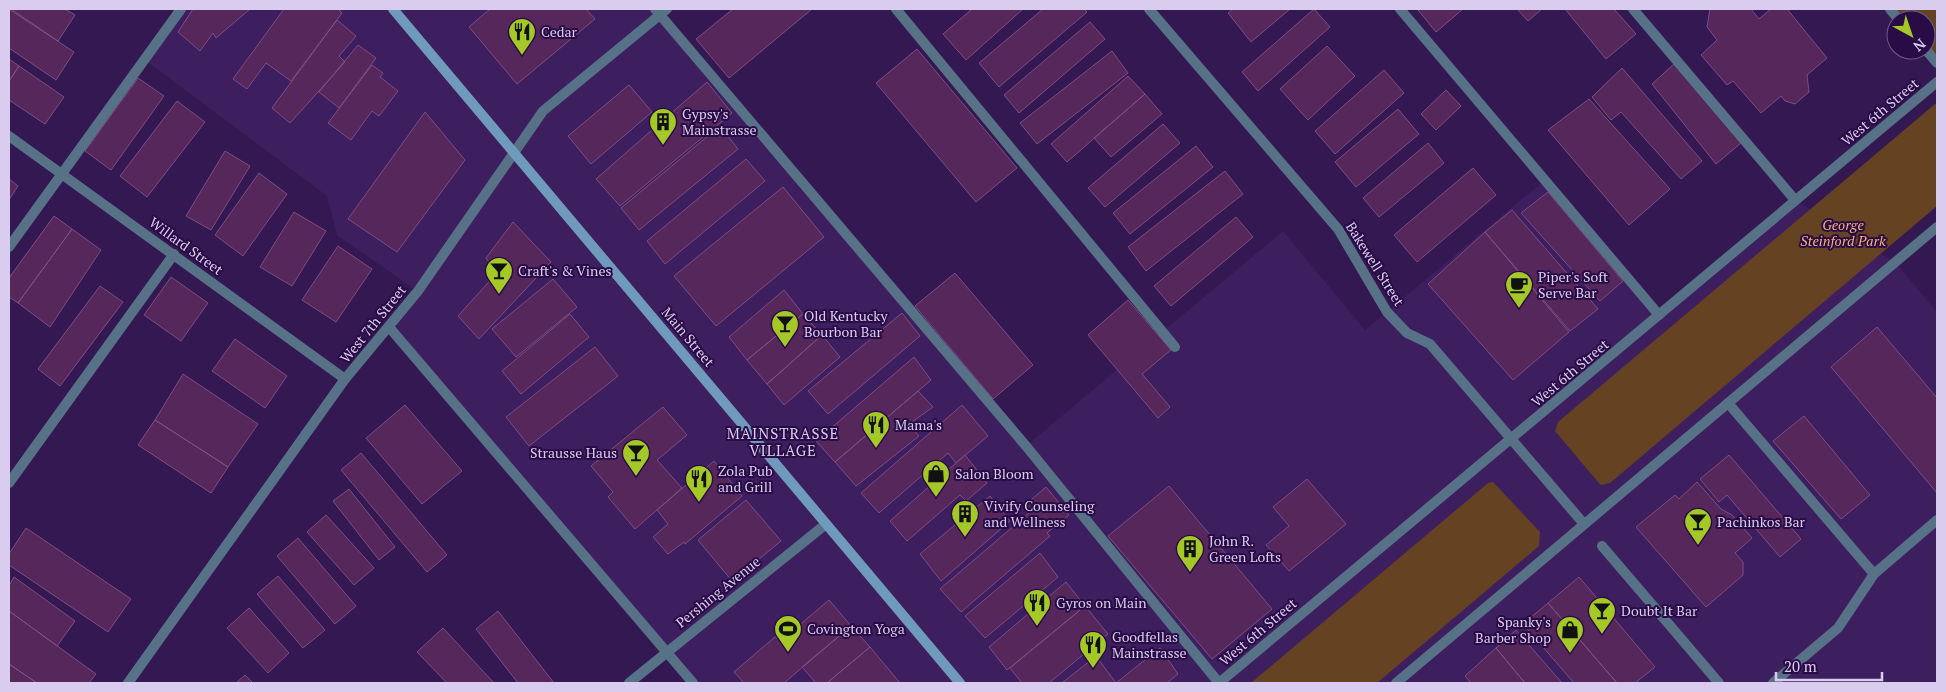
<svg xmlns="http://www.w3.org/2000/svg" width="1946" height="692" font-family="'PT Serif',serif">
<rect width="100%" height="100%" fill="#331851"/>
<path fill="#3d1f5f" d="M180,9h475l371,437 257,-215 82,99 180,-150 114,135 136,-115 101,63 41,49v371h-1244l-304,-356 28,-36 -80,-56 -10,-39 -182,-136z"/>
<path fill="#644222" d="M1890,9h47v54l-11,-13v-30h-27z
M1935,104l2,1v101l-327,277 -9,2 -3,-3 -43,-51 3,-9z
M1493,482l47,50 -1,14 -162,137h-126l237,-200z"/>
<path fill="#55275b" stroke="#7e4e85" d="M9,9l65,43 -18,28 -47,-32z
M11,9h54l10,6 -17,26z
M193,9h57l-34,29 -3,-5 -13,18 -22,-19z
M284,9h54l4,4 -51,68 -25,-18 -19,26 -14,-10z
M490,9h96l9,10 -78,65 -48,-57z
M733,9h79l-83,69 -33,-39z
M972,9h51l-57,51 -23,-26z
M1043,9h41l3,3 -88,75 -20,-24z
M1233,9h57l-39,33 -23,-29z
M1314,9l16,18 -72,64 -16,-19z
M1420,9h43l-27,23 -18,-22z
M1517,9h25l-14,12z
M1565,9h49l22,25 -30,25z
M1710,9h41l8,10 12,-10h16l40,49 -20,17 2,17 -14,12 -10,-3 -4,-5 -20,17 -28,-32 -6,4 -26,-30 16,-15 -10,-13z
M337,20l19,16 -17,20 6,6 -55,61 -18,-15z
M1090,22l15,17 -86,74 -15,-18z
M358,45l18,13 -37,50 -20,-16z
M1327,46l28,30 -47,44 -28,-31z
M917,49l100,119 -41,34 -100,-119z
M1112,51l16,22 -91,71 -17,-21z
M9,59l10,7 -10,15z
M1674,64l67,79 -25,21 -64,-80z
M372,65l11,8 -3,4 18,14 -19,25 -7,-5 -21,29 -23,-17z
M19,66l45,31 -19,27 -36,-24v-19z
M1622,68l80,93 -21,18 -60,-67 -10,8 -19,-23z
M1384,70l20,23 -69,61 -20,-23z
M1128,76l17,18 -78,68 -16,-18z
M138,78l26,18 -53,74 -26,-19z
M707,82l25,31 -112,93 -24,-27z
M629,85l23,27 -61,52 -23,-28z
M1446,90l15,16 -25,24 -15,-16z
M1145,94l17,20 -51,43 -17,-19z
M1589,99l81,90 -41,36 -81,-95z
M177,101l28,21 -58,75 -27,-21z
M1398,109l21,25 -63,53 -21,-25z
M425,112l40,48 -68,92 -49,-33z
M1163,124l17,19 -75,64 -17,-19z
M720,126l18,23 -99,81 -18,-22z
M1428,143l16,20 -65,54 -16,-19z
M1196,146l17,21 -83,67 -17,-21z
M225,151l25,15 -39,64 -25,-14z
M746,159l19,22 -100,83 -18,-23z
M1473,168l23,27 -79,67 -23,-27z
M1225,171l18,23 -97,77 -18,-24z
M259,173l28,21 -44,62 -28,-21z
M9,179l9,7 -9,14z
M783,187l41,50 -108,89 -42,-50z
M1548,192l75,89 -23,20 -79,-88z
M1512,210l86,99 -28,22 -85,-99z
M294,212l32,19 -34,55 -32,-19z
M54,216l18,13 -54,74 -9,-6v-19z
M1236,217l17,20 -82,69 -17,-20z
M513,222l38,40 -72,77 -21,-23 39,-43 -11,-15z
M72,229l29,21 -51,77 -32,-24z
M1485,232l84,100 -56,48 -85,-96z
M338,246l34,23 -36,53 -34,-22z
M955,273l78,92 -40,34 -78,-93z
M171,277l37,26 -27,38 -37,-26z
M553,279l24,28 -61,50 -24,-28z
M100,286l23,16 -63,84 -22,-17z
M784,290l19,24 -56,46 -18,-23z
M1128,300l43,50 -29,24 28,33 -12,11 -70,-83z
M902,313l18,23 -92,78 -20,-23z
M570,314l19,23 -68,57 -19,-23z
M803,314l19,21 -55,49 -20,-24z
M1877,327l60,71v95l-106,-126z
M822,335l18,22 -56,48 -17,-21z
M235,339l52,37 -22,32 -53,-37z
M595,347l23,29 -89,70 -23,-29z
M914,357l17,23 -96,82 -19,-21z
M183,374l75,50 -30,43 -73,-47z
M918,391l15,16 -24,17 10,12 -63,50 -21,-24z
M405,405l57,66 -40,33 -56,-66z
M962,405l26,31 -32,27 -8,-10 -69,60 -18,-20z
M663,407l24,28 -30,25 25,28 -47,41 -27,-32 5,-5 -22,-26z
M1804,416l66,79 -29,24 -68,-78z
M155,420l73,47 -17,26 -73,-48z
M361,453l86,102 -20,17 -86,-102z
M965,455l22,28 -21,18 -6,-6 -53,46 -17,-20z
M1729,455l72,84 -21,18 -53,-62 -8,7 -19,-23z
M714,461l28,35 -57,48 -1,-2 -16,12 -15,-17 15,-13 -11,-14z
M1307,479l39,45 -57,47 -23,-26 23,-19 -16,-19z
M1697,482l24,27 11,6 20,23 -17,15 8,9v13l-37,32 -70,-80 39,-32 4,4z
M1169,486l103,123 -60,50 -104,-123z
M1046,487l23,28 -22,18 3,3 -89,76 -21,-23 89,-76 -5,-7z
M349,489l46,58 -16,13 -46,-59z
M990,496l20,25 -69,60 -21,-27z
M746,500l35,41 -49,40 -34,-41z
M326,515l48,53 -20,17 -47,-53z
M26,528l105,71 -23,33 -99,-67v-11z
M298,538l58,68 -21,18 -58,-68z
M1040,553l18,24 -73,61 -20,-22z
M278,576l47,54 -22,18 -46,-54z
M14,577l61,44 -18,25 -48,-35v-25z
M1579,577l76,90 -20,16h-18l-69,-80z
M1066,582l19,24 -78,64 -18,-23z
M829,600l22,26 -67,57h-40l-10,-11 41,-35 8,2z
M1548,603l69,80h-43l-51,-59z
M1085,606l23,28 -59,49h-27l-12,-15z
M249,608l40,45 -21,20 -41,-45z
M9,611l87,63 -7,9h-52l-28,-19z
M498,611l56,72h-36l-42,-54z
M851,626l19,21 -43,36h-11l-14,-16z
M443,628l51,55h-47l-30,-31z
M1516,630l46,53h-37l-29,-35z
M870,647l30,36h-73z
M1160,648l18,26 -11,9h-51z
M1496,648l29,35h-54l-6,-7z
M1096,656l20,27h-54z
M9,664l28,19h-28z
M245,675l8,8h-17z"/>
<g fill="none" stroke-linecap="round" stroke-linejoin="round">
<path stroke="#577287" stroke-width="10" d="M655,9l371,437 193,237
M896,9l279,338
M1400,9l259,306
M1633,9l162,191
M9,247l172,-238
M389,327l304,356
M1728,403l146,171
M9,483l165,-229
M1773,683l65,-55 36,-54 63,-54"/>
<path stroke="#577287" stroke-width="10" d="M1602,546l117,137"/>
<path stroke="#577287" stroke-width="10" d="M1149,9l189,220 49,83 20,21 23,11 154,180
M1890,9l9,11
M1926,50l11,13
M9,136l336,243
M128,683l217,-304 73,-88 125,-180 124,-102
M629,683l197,-159
M1219,683l718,-601
M1396,683l541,-456"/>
<path stroke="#6f9abc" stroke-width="10" d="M393,9l567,674"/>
</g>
<defs>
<symbol id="restaurant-pin" viewBox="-11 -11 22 30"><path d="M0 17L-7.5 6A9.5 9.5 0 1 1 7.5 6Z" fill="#a4c825" stroke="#290c46"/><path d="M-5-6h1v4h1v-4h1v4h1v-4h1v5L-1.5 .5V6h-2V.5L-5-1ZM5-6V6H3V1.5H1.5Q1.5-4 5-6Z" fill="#111"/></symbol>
<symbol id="building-pin" viewBox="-11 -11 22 30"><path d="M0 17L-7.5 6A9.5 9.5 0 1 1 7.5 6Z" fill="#a4c825" stroke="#290c46"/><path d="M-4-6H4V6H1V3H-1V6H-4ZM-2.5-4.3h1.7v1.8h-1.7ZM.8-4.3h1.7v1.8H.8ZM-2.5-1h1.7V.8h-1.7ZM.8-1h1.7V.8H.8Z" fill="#111"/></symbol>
<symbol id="bar-pin" viewBox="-11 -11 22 30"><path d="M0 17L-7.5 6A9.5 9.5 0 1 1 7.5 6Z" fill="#a4c825" stroke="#290c46"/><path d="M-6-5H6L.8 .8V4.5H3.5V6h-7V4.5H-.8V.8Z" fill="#111"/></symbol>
<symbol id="cafe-pin" viewBox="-11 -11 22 30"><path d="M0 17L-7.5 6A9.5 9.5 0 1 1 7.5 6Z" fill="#a4c825" stroke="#290c46"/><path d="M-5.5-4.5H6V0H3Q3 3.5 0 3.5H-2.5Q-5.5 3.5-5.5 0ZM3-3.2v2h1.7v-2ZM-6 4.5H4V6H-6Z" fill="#111"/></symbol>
<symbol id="shop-pin" viewBox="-11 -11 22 30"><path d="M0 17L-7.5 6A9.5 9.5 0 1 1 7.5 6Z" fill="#a4c825" stroke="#290c46"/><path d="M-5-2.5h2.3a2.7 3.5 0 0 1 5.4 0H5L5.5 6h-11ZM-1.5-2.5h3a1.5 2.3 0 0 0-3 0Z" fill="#111"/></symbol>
<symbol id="stadium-pin" viewBox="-11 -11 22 30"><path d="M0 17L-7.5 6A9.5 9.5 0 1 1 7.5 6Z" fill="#a4c825" stroke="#290c46"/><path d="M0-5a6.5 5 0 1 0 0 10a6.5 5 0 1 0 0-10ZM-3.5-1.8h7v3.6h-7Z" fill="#111"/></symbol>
</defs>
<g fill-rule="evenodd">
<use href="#restaurant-pin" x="506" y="16" width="32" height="43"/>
<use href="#building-pin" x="647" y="106" width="32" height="43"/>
<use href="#bar-pin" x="483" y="255" width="32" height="43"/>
<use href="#cafe-pin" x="1503" y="269" width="32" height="43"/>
<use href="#bar-pin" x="769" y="308" width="32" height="43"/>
<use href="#restaurant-pin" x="860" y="409" width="32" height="43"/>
<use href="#bar-pin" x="620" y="437" width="32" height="43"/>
<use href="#shop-pin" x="920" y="458" width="32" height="43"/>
<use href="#restaurant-pin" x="683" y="463" width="32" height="43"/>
<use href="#building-pin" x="949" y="498" width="32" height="43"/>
<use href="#bar-pin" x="1682" y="506" width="32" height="43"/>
<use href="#building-pin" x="1174" y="533" width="32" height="43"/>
<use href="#restaurant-pin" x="1021" y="587" width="32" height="43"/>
<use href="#bar-pin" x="1586" y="595" width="32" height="43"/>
<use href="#stadium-pin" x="772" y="613" width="32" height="43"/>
<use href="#shop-pin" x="1554" y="614" width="32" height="43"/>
<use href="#restaurant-pin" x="1077" y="629" width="32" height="43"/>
</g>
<g text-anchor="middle" stroke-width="4" stroke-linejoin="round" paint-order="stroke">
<g font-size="14" fill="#d9ccef" stroke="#290c46" text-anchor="start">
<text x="541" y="37">Cedar</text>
<text x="682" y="119">Gypsy's<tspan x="682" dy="16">Mainstrasse</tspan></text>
<text x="518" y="276">Craft's &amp; Vines</text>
<text x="1538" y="282">Piper's Soft<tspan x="1538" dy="16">Serve Bar</tspan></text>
<text x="804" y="321">Old Kentucky<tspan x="804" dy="16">Bourbon Bar</tspan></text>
<text x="895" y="430">Mama's</text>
<text x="617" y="458" text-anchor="end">Strausse Haus</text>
<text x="718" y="476">Zola Pub<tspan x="718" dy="16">and Grill</tspan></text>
<text x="955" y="479">Salon Bloom</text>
<text x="984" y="511">Vivify Counseling<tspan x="984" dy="16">and Wellness</tspan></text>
<text x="1717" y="527">Pachinkos Bar</text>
<text x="1209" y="546">John R.<tspan x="1209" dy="16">Green Lofts</tspan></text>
<text x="1056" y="608">Gyros on Main</text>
<text x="1621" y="616">Doubt It Bar</text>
<text x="1551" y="627" text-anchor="end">Spanky's<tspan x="1551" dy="16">Barber Shop</tspan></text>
<text x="807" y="634">Covington Yoga</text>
<text x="1112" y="642">Goodfellas<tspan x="1112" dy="16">Mainstrasse</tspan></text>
</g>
<g font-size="14" fill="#d9ccef" stroke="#290c46">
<text transform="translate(1880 112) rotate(-40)" y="5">West 6th Street</text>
<text transform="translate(186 246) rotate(36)" y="5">Willard Street</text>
<text transform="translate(1375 264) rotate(58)" y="5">Bakewell Street</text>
<text transform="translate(373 324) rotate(-51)" y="5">West 7th Street</text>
<text transform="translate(688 337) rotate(50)" y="5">Main Street</text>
<text transform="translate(1570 373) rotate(-40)" y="5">West 6th Street</text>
<text transform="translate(718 592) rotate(-39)" y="5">Pershing Avenue</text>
<text transform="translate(1258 632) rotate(-40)" y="5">West 6th Street</text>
</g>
<g font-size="14" font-style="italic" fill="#f8b375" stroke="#290c46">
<text x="1843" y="230">George<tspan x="1843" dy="16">Steinford Park</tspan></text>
</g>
<g font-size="15" letter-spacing="1" fill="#d9ccef" stroke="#290c46">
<text x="783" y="439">MAINSTRASSE<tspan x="783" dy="17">VILLAGE</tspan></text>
</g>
</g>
<rect width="1946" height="692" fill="none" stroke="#d9ccef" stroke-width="20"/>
<g transform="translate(1911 35) rotate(140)"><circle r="24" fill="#290c46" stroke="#6f598a"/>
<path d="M0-4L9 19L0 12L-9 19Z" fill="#a4c825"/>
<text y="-8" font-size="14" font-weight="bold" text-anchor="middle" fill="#d9ccef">N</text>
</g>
<path d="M1776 672v8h106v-8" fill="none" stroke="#d9ccef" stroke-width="2.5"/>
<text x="1784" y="672" font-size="15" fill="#d9ccef" stroke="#290c46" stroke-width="4" paint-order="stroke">20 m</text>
</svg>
